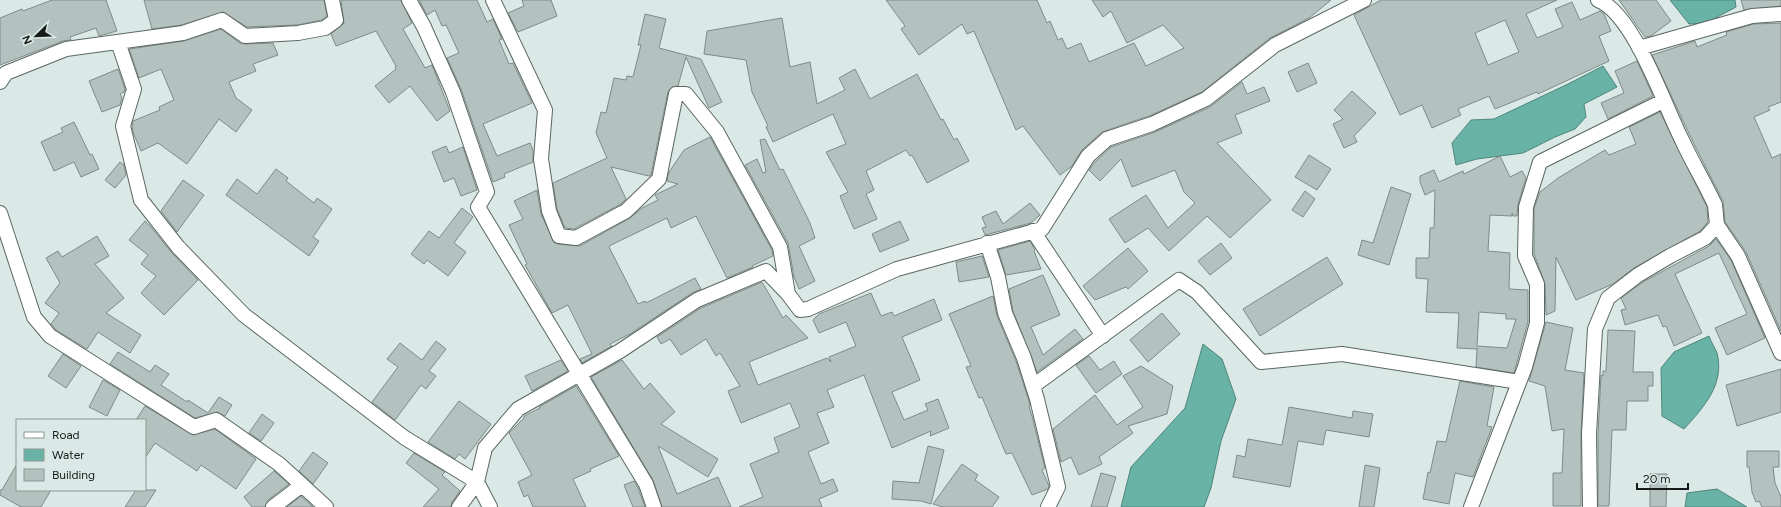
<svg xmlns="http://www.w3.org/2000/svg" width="1781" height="507" font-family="Figtree,sans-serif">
<rect width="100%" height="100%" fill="#dae9e6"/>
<path fill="#68b3a6" stroke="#4f857c" d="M1670,0h65l1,7 -30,16 -17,1z
M1603,66l14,21 -33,17 2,13 -11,12 -20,8 -32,16 -46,6 -21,6 -4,-22 19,-23 23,-1 74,-35z
M1709,336c2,6 6,12 8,17 8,31 -13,54 -33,76l-22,-13 -1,-48 13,-16z
M1203,344l19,15 14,40 -15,42 -10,47 -7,19h-83l10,-40 54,-59z
M1717,489l30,18h-62l2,-14z"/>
<path fill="#b4c2bf" stroke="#7e8b89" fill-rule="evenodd" d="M52,0h54l11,31 -18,5 -3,-8 -26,9 1,3 -8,1 -63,24v-47l22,-9 1,2z
M144,0h180l3,16 -5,4 -25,5 -50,2 -24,-15 -42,13 -29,4z
M341,0h60l11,23 -9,6 22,39 7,-3 18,46 -13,10 -27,-35 -21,17 -14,-17 21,-17 -1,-2 1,-1 -20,-35 -40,15 -5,-12 13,-11z
M419,0h58l10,22 6,-3 9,20 -3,1 10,24 4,-1 19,40 -49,21 14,32 33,-13 3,7v12l-29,12 1,3 -12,5 -32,-93 -14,-31 12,-5 -13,-28 -4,1 -7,-16 -8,5z
M522,0h29l6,16 -39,16 -10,-19 16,-7z
M886,0h151l10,23 3,-2 8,19 4,-2 5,11 14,-6 8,19 45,-19 12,23 38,-18 -21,-23 -36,18 -16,-32 -8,6 -11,-17h239l-22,18 -39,20 -68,54 -53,24 -47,16 -20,18 -10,16 -12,9 -37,-49 -7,4 -42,-99 -7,3 -5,-10 -43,31 -18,-26 4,-3z
M1381,0h176l-31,14 11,24 26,-11 -8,-18 17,-7 8,18 20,-9 4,3 7,17 -12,5 10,25 -71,33 -1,-2 -42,17 -6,-13 -31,13 3,6 -29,13 -10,-23 -22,10 -46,-100zM1505,20l14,32 -31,13 -13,-32z
M1619,0h37l15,21 -20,15 -6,1z
M1741,0h40v6l-37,4z
M645,14l21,5 -7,29 42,11 21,43 -13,6 -23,-51 -8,29 -6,1 -4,5 -17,83 -2,1 -38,-9 15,32 -5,5 -47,25 -9,-1 -8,-19 -4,-26 54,-25 -11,-25 5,-21 5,1 8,-35 12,2 1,-4 6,1 8,-32h-3z
M782,18l8,49 20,-5 7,42 28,-14 -6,-12 16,-9 15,30 47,-25 24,46 2,-1 11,21 3,-2 12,23 -42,22 -15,-28 -2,1 -4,-6 -40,21 8,19 -8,4 11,25 -23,10 -14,-33 8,-4 -22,-40 20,-8 -13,-30 -60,28 -7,-15 2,-1 -16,-34 -6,-32 -42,-6 3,-23z
M1781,23v79l-13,5 2,3 -16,7 18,41 9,-4v177l-35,-79 -21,-30 -2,-21 -29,-57 -42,-89 43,-14 2,6 30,-12 -1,-3 27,-8z
M221,29l19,14 5,1 28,-1 5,12 -25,9 3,7 -27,11 7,16 16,12 -16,22 -17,-13 -32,45 -29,-21 -17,8 -8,-19 -1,-6 1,-5 27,-11 -1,-3 15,-7 -13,-31 -22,9 -10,-29 55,-8z
M1637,61l16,35 -45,23 -7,-16 23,-10 -9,-22z
M1308,63l9,20 -20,9 -9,-20z
M118,69l7,20 -1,3 -4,2 2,4 -2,7 -18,7 -13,-31z
M1242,82l5,12 17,-7 6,14 -35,14 7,18 -25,10 54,57 -41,38 -23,-22 -38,35 -21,-23 -23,15 -16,-24 37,-24 22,33 27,-25 -11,-11 -9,-22 -43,17 -11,-28 -21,22 -11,-11 6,-8 16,-15 44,-15 55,-25z
M1352,91l24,22 -22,23 3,6 -13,6 -11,-24 10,-5 -9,-9z
M1660,112l47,95 1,15 -8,9 -66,37 -21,16 -37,16 -20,-43 -1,54 -9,4 -1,-31 -11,-30v-46l6,-16 18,-14 47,-28 4,5 27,-11 -7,-17z
M74,122l16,33 2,-1 7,15 -18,8 -7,-15 -20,9 -13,-29 22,-10 -2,-4z
M710,137l62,113 1,6 -21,10 1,1 -26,11 -31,-62 -25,12 -4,-10 -56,27 -2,2 29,57 7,-3 1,2 49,-25 6,11 -9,4 -62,41 -20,10 2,2 -30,17 -2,-4 12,-5 -24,-49 -16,8 -27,-48 2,-1 -18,-39 14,-6 -9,-18 23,-11 4,24 13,28 4,2 22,2 50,-28 12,-10 16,-8 -3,-5 23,-11 -11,-3 2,-9 15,-22z
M765,139l15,31 3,-1 27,54 5,15 -16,8 16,35 -16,8 -5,-12 -6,-34 -43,-78 12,-6 6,14 3,-1 -6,-32z
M446,146l3,7 14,-6 14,43 -16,6 -7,-18 -10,4 -12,-30z
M1309,155l22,14 -14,21 -22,-13z
M1500,156l10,21 12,-6 4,7 -8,26 -1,12h-4l-1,-3v3l-22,-1 -2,36 22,2 -1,36 19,1v32l-14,51 -38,-6 1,-19v1l-20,-1 2,-35 -33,-1 2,-33 -12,-1v-20h13l1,-30h4l1,-38 -10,5 -5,-13v-6l14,-6 5,12 24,-11 1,3zM1479,312l27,2v5h10l-9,29 -30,-2z
M120,162l4,3 2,10 -11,13 -10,-8z
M276,169l12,9 -2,3 28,22 3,-5 15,11 -19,28 6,4 -10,15 -83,-61 11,-16 20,15z
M183,180l21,15 -27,37 -16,-21z
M1391,187l20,7 -22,71 -31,-10 4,-15 11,3z
M1305,191l10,8 -12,18 -11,-7z
M1030,203l10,12 -9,8 -46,12 -3,-7 4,-1 -4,-10 14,-6 7,13z
M462,208l11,9 -19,26 12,9 -18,24 -21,-16 -3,4 -13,-10 18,-23 10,7z
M145,221l5,5 21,26 27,28 -34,35 -23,-22 15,-17 -15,-12 7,-9 -19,-15z
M900,221l9,19 -29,12 -8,-18z
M97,236l12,20 -14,8 29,34 -18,15 35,22 -11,18 -32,-21 -11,17 -31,-19 -5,-6 8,-11 -14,-10 15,-20 -14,-25 12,-7 4,6z
M1716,239l15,21 34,78 -38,17 -12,-27 32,-14 -28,-61 -44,21 27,59 -28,13 -8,-20 -3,1 -5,-12 -33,10 -4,-15 5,-1 -5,-11 22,-16 66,-36z
M1030,241l5,9 -1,1 7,18 -35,6 -8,-25z
M1221,243l11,15 -22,17 -12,-14z
M1128,248l20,23 -20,18 -2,-2 -31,13 -12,-14z
M982,256l7,21 -30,5 -3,-20z
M1327,257l16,27 -83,52 -17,-27z
M1043,275l17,40 -29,12 12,28 32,-26 8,10 -46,33 -24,-61 -4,-22z
M762,282l21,36 3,-3 22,23 -59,24 9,23 69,-27 4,4 -2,-5 27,-11 -10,-24 -27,11 -6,-13 6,-6 52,-21 10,23 11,-4 2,4 40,-17 8,21 -40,17 18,43 -28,12 12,28 24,-10 -3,-6 13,-5 11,29 -19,8 1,-5 -39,17 -28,-73 -37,15 7,17 -17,6 12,30 -21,9 13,32 12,-5 5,12 -19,8 3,8h-83l24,-10 -13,-33 29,-12 -5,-14 26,-11 -10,-24 -49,20 -13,-32 12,-5 -20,-33 -4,3 -10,-17 -25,16 -11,-16 -9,5 -4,-7 44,-29z
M993,296l4,20 19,45 13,40 1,5 -1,1 3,9 13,52 -3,2 7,16 -1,3 -16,6 -20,-42 -6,1 -24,-57 -3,1 -13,-31 5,-1 -22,-52z
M1162,313l18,21 -32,28 -18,-22z
M1546,322l27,6 -8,42 19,3 -3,61v72h-28v-33h9l2,-44 -12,2 -7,-45 -16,-5z
M1608,330l27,1 -2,41h20v14h-5v15h-21l-1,29h-14l-3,76h-11v-72l3,-59 2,1v-5h3z
M436,341l10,8 -17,22 7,5 -10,13 -5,-4 -26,35 -23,-18 26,-35 -11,-8 13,-16 22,17z
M118,352l32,20 5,-7 14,9 -8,11 26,17 1,-2 20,13 11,-16 13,8 -7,11 -8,-4 -22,6 -85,-54z
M63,354l18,12 -15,22 -18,-12z
M1089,356l11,14 14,-9 8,13 -26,19 -20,-28z
M561,360l7,11 -36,20 -7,-15z
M622,360l22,29 6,-6 25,29 -14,12 57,35 -10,18 -50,-31 19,48 41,-17 13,30h-69l-9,-27 -62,-103z
M1141,366l32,20 -6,28 -39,12 5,7 -34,24 3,7 -23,11 -8,-18 -10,5 -8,-33 42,-34 22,30 26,-18 -20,-31z
M1781,369v43l-44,14 -11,-41z
M103,380l17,10 -13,26 -18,-9z
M1460,381l34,6 -7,39 5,1 -19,50 -18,-4 -6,31 -26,-5 5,-27 2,1 7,-32 9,1z
M576,386l43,70 -29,13 1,2 -18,8 13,28h-53l-5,-12 -4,2 -6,-15 14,-7 -23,-42 15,-15v-2l16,-8 -1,-1z
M459,401l32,23 -26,35 -6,-5 -4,5 -27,-17z
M145,406l48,29 22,-6 41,30 -20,30 -35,-24 -4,6 -42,-28 -10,15v-38h-9z
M1289,407l63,11 1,-7 20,3 -4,23 -43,-7 -3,15 -25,-4 -8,46 -57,-10 4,-22 8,2 3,-18 34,6z
M262,414l12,9 -13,18 -12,-8z
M928,446l16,4 -13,54 -10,-3 -29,-2 1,-18 26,2z
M1747,451h32v16h-6l2,16 6,14v10h-19l-3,-6 -3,1 -4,-10 -3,-25h-2z
M313,452l15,11 -15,21 -14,-13z
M414,453l31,19 -3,3 18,16 -8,11 -1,5h-28l16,-18 -33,-26z
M17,464v26h34l-10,17h-20l-21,-12v-5h2z
M962,464l16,11 -3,5 24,17 -7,10h-49l-10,-3z
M1365,465l15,3 -6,39h-15z
M274,471l15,13 -21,16 -3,7h-13l-8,-10z
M1101,473l15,4 -9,30h-16z
M1650,474h17l-1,33h-16z
M634,481l4,7 7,19h-12l-9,-22z
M136,490h20l-11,17h-20z
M301,496l12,11h-26z"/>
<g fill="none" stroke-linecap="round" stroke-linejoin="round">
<defs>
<path id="minor" d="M409,0l15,27 29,65 34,100 -9,15 168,277 8,23
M493,0l52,110 -4,49 8,52 10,25 17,2 50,-27 33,-32 17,-85h10l31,38 63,115 8,47
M118,42l16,47 -11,37 18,74 37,47 66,68 161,123 72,44 13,25
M1639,48l113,-32 29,-2
M0,82l6,-9 60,-24 117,-16 39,-13 23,16 53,-3 27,-5 11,-8 -4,-20
M0,213l34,104 16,19 144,91 22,-7 63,44 47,43
M1717,225l21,31 43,97
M1033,231l70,105
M987,243l11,34 7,36 19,45 13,41 21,88 -10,20
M1033,386l146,-106 18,12 64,70 81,-8 177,28
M273,507l29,-22
M459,507l18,-25 8,-34 33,-39 102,-58 77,-51 69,-29 22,23 12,16 8,-1 89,-40 145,-40 46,-73 19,-17 45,-15 54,-25 69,-54 89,-45
M1471,507l54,-140 12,-44v-39l-12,-28 1,-49 14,-45 123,-61
M1590,507l-1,-73 6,-105 13,-31 30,-23 32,-19 35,-18 12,-13 -2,-20c-10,-22 -23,-43 -33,-65 -18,-35 -48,-126 -84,-140"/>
</defs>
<use href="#minor" stroke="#5a6764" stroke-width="16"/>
<use href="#minor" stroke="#fff" stroke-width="14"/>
</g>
<rect x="16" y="419" width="130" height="72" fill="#dae9e6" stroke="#8c9794"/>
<rect x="24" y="432" width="20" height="6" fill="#ffffff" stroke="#8c9794"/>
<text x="52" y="439" font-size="12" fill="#161b1a">Road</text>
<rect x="24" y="449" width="20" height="12" fill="#68b3a6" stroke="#8c9794"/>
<text x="52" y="459" font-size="12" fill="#161b1a">Water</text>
<rect x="24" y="469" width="20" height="12" fill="#b4c2bf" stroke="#8c9794"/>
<text x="52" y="479" font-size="12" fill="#161b1a">Building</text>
<g transform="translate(36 36) rotate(247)" stroke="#dae9e6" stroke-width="3" paint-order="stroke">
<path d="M0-3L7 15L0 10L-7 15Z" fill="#161b1a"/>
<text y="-6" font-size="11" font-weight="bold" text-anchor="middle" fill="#161b1a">N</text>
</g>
<path d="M1637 483v6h51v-6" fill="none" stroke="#161b1a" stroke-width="2"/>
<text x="1643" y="483" font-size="12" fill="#161b1a" stroke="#dae9e6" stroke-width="3" paint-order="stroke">20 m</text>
</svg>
